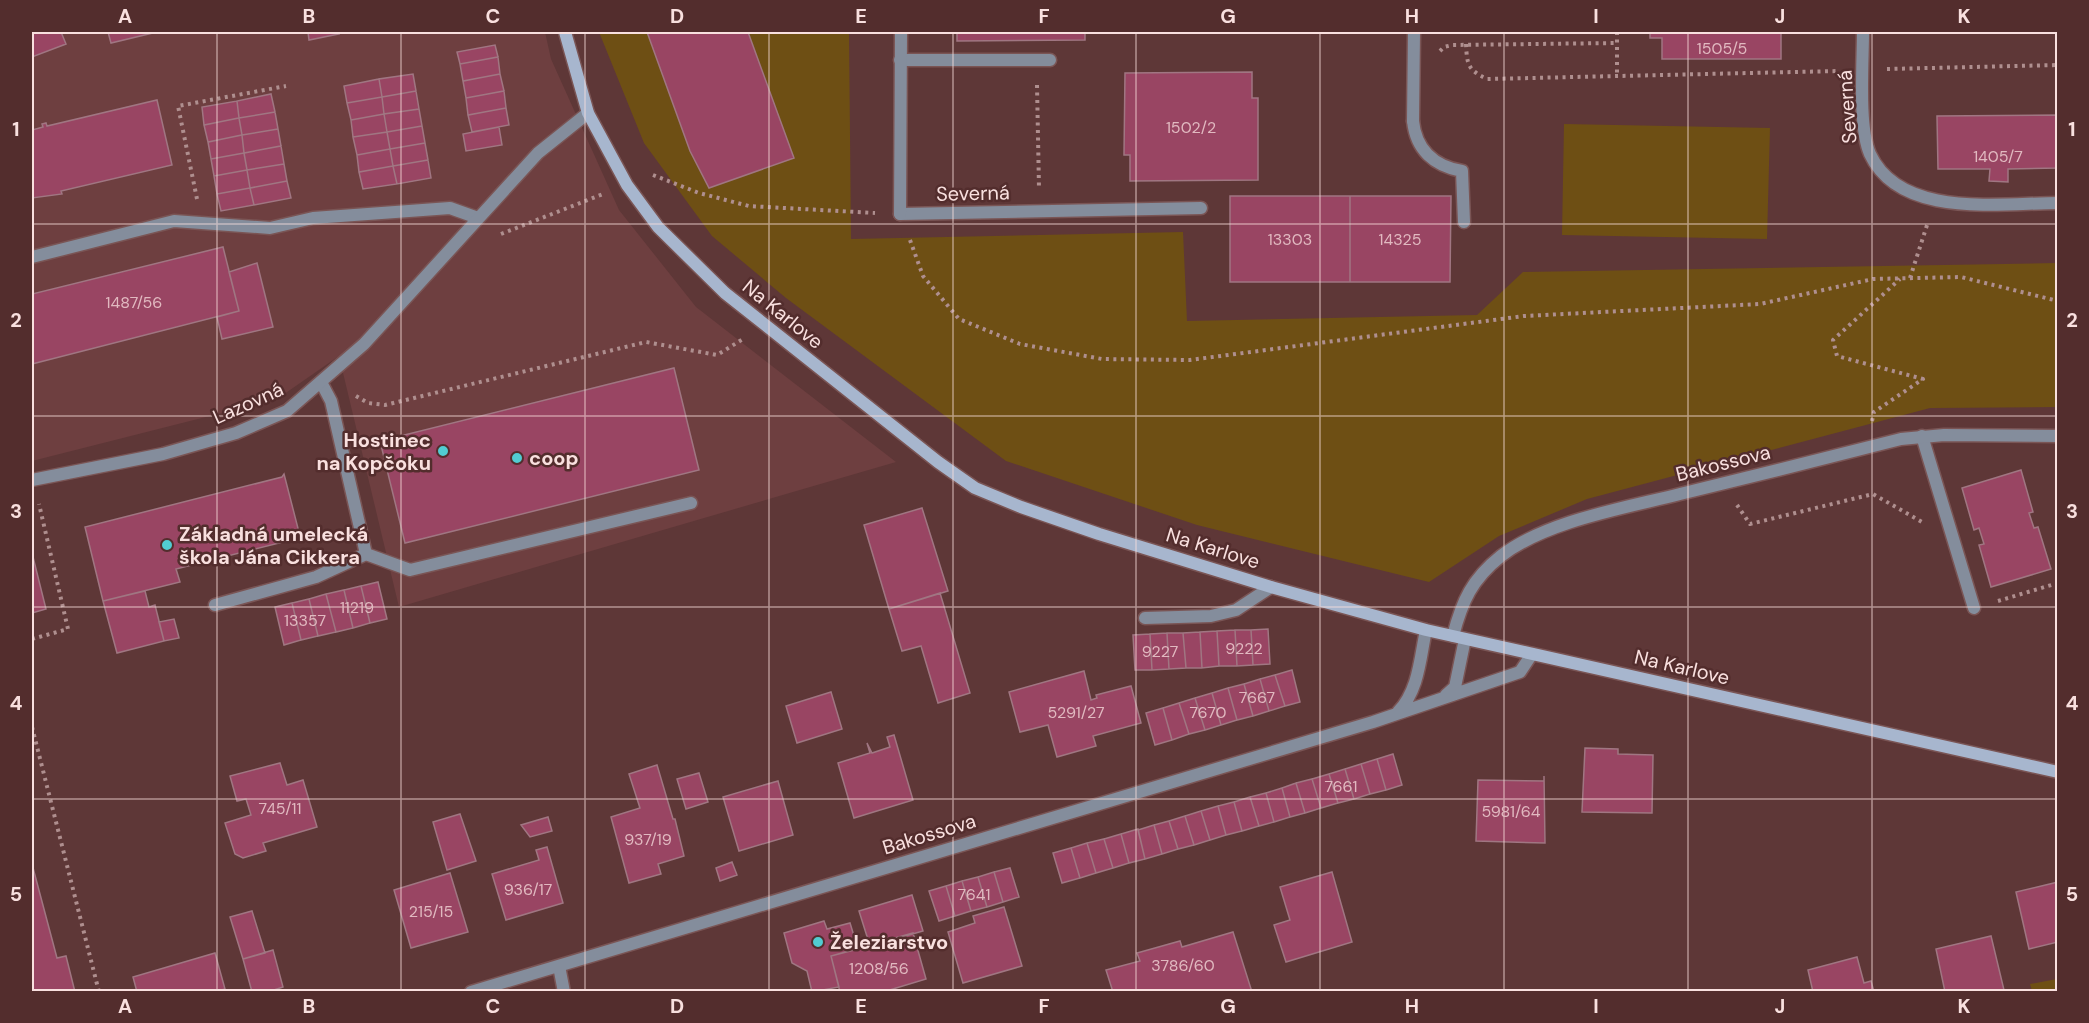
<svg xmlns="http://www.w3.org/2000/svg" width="2089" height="1023" font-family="'DM Sans',sans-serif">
<rect width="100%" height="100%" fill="#5e3737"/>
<path fill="#6e3f40" d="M32,32h513l6,27 68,151 77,97 200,155 -497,145 -60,-251 -62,43 -245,62z"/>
<path fill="#6e4f14" d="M599,32h250l2,207 332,-7 4,89 290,-6 46,-43 534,-9v144l-127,1 -343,91 -88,37 -70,46 -232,-57 -191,-64 -220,-163 -74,-62 -68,-93z
M1564,124l206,4 -3,111 -205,-4z
M2057,979v12h-25l-2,-7z"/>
<path fill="#994563" stroke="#a07682" stroke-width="1.5" d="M32,32h29l5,12 -34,13z
M108,32h49l-46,11z
M308,32h30l1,2 -30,6z
M647,32h101l46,126 -85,30 -19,-37z
M957,32h128v8l-128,1z
M1650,32h131v27h-119v-21h-12z
M495,45l3,12 -38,7 -3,-12z
M498,57l2,17 -37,7 -3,-17z
M1252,72v26h6v82l-128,1v-26h-6l1,-82z
M413,74l3,17 -34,6 -3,-18z
M500,74l4,17 -38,7 -3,-17z
M379,79l3,18 -35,6 -3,-17z
M416,91l3,18 -35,5 -2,-17z
M504,91l2,17 -38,7 -2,-17z
M271,94l4,18 -36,6 -2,-17z
M382,97l2,17 -33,6 -4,-17z
M157,100l15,65 -111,26 1,3 -30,4v-68l11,-3 -1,-3 4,-1 1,3z
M237,101l2,17 -35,7 -2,-18z
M506,108l3,17 -37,7 -4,-17z
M419,109l3,17 -35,6 -3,-18z
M275,112l3,17 -36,6 -3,-17z
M384,114l3,18 -34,5 -2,-17z
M2058,115v53l-50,1v13l-19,-1 1,-12h-52l-1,-53z
M239,118l3,17 -34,7 -4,-17z
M422,126l3,17 -35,6 -3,-17z
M499,127l3,18 -36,6 -3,-17z
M278,129l3,17 -37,7 -2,-18z
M387,132l3,17 -33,6 -4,-18z
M242,135l2,18 -33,6 -3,-17z
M425,143l3,17 -35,6 -3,-17z
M281,146l3,18 -37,6 -3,-17z
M390,149l3,17 -34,6 -2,-17z
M244,153l3,17 -33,6 -3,-17z
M428,160l3,18 -34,6 -4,-18z
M284,164l3,17 -37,7 -3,-18z
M393,166l4,18 -34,5 -4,-17z
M247,170l3,18 -33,6 -3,-18z
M287,181l4,17 -37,7 -4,-17z
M250,188l4,17 -33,6 -4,-17z
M1230,196h120v86h-120z
M1350,196h101l-1,86h-100z
M223,247l16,64 -207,53v-70z
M257,263l16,64 -51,12 -5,-22 22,-6 -10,-39z
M674,368l25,102 -294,73 -25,-102z
M2021,470l12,42 -4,1 5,15 4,-1 13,42 -60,18 -12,-42 5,-1 -5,-16 -5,2 -12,-42z
M284,474l17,66 -2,-2 -123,31 4,13 -77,19 -18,-74 197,-50z
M922,508l26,83 -59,18 -25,-84z
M32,553l14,56 -14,4z
M378,582l9,37 -17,4 -9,-37z
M361,586l9,37 -17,5 -9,-38z
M344,590l9,38 -17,4 -10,-38z
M145,591l4,16 6,-2 9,36 -47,12 -14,-52z
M940,593l30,100 -32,10 -17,-57 -19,5 -13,-42z
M326,594l10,38 -18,4 -9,-37z
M309,599l9,37 -17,4 -9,-37z
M292,603l9,37 -17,5 -9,-38z
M174,619l5,19 -15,3 -5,-19z
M1268,629l2,35 -17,1 -2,-35z
M1235,630h16l2,35 -16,1z
M1235,630l2,36h-18l-2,-35z
M1217,631l2,35 -17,2 -2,-36z
M1200,632l2,36h-16l-3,-35z
M1167,633l2,36 -17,1 -2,-36z
M1167,633h16l3,35 -17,1z
M1150,634l2,36h-17l-2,-35z
M1292,670l8,32 -15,4 -10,-31z
M1084,671l7,29 6,-2 -1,-3 35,-9 10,37 -48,13 3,10 -39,11 -9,-32 -28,7 -11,-40z
M1275,675l10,31 -16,5 -9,-32z
M1260,679l9,32 -16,5 -9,-32z
M1244,684l9,32 -16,4 -9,-32z
M1228,688l9,32 -16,5 -9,-32z
M831,692l11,37 -45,14 -11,-37z
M1212,693l9,32 -16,5 -10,-32z
M1195,698l10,32 -16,4 -10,-31z
M1179,703l10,31 -17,6 -9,-32z
M1163,708l9,32 -17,5 -9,-32z
M894,735l19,65 -59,18 -16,-55 32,-10 -3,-10 5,10 18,-6 -3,-10z
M1585,748l33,1v5l35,1 -1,58 -70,-1z
M1393,754l9,31 -16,5 -9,-31z
M1377,759l9,31 -16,4 -9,-30z
M280,763l7,22 16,-5 14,47 -54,16 3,8 -23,7 -8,-4 -10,-31 26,-8 -5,-16 -9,2 -7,-25z
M1361,764l9,30 -16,5 -9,-30z
M657,765l16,54h2l9,37 -26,8 3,10 -32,9 -18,-66 29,-9 -11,-34z
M1345,769l9,30 -16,4 -9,-29z
M699,773l9,29 -22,7 -9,-30z
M1329,774l9,29 -17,5 -9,-29z
M1544,776l1,67 -69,-2 2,-61 66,1z
M1312,779l9,29 -16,5 -9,-30z
M778,781l15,54 -54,16 -16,-54z
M1296,783l9,30 -15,4 -8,-29z
M1282,788l8,29 -16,5 -8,-29z
M1266,793l8,29 -15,4 -9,-29z
M1250,797l9,29 -17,5 -8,-29z
M1234,802l8,29 -16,4 -8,-29z
M1218,806l8,29 -16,5 -9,-29z
M1201,811l9,29 -16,5 -9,-29z
M460,814l16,47 -29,9 -14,-48z
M1185,816l9,29 -16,4 -9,-28z
M548,817l4,14 -22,6 -9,-12z
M1169,821l9,28 -16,5 -8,-29z
M1154,825l8,29 -17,5 -7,-29z
M1138,829l7,30 -16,4 -8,-29z
M1121,834l8,29 -16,5 -9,-29z
M1104,839l9,29 -17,5 -9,-30z
M1087,843l9,30 -16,5 -9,-30z
M547,847l16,56 -57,17 -14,-46 47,-14 -3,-10z
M1071,848l9,30 -18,5 -9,-30z
M732,862l5,13 -17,6 -4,-13z
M32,864l25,94 9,-2 9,36h-43z
M1010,868l9,29 -16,5 -9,-30z
M994,872l9,30 -16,5 -9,-30z
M1332,872l20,70 -66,20 -12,-37 16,-5 -10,-33z
M450,873l18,59 -57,16 -17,-58z
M978,877l9,30 -16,4 -9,-30z
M962,881l9,30 -16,5 -9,-30z
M2058,882v60l-29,7 -13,-57z
M946,886l9,30 -16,5 -10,-30z
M912,895l11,36 -53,15 -11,-35z
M1004,907l18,59 -59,17 -15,-51 27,-9 -2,-7z
M252,911l13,42 -22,6 -13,-42z
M824,921l3,8 23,-6 8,26 -27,7 8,31 -27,5 -5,-21 -15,-8 -8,-30z
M1233,932l19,60h-139l-7,-22 34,-9 -3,-8 43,-12 2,6z
M913,933l13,46 -43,13h-43l-9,-36z
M1991,936l13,54 -59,2 -9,-43z
M273,950l10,37 -15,5h-16l-9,-33z
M215,953l10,36 -10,3h-78l-4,-15z
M1857,957l7,26 7,-2 3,11h-61l-5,-22z"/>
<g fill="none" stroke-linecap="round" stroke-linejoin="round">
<defs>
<path id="lane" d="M900,60h150
M1413,121c3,29 21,45 49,50l2,51
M900,214l301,-6
M32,257l142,-36 96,7 43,-10 137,-10 28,10
M322,384l9,17 35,153
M1922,436l52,172
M215,605l101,-28 50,-23 44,16 281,-67
M1145,618l66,-2 25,-6 35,-23"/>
<path id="street" d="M1863,32c0,31 -5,95 7,122 30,65 130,49 188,49
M1413,121l1,-89
M900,214l1,-182
M32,480l131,-26 73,-21 51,-22 77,-67 174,-191 50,-40
M1453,636c9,-35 19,-57 48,-80 45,-35 124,-48 179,-62 74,-18 147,-36 221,-55l43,-4 114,1
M1446,695l9,-8 10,-48
M1398,712c21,-22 22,-54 28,-82
M559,966l5,26
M471,992l902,-270 147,-50 12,-18"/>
<path id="secondary" d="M565,32l23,81 39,72 31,42 67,66 213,169 37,26 46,19 78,27 172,53 155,43 632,142"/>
</defs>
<use href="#lane" stroke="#7a5555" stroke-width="15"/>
<use href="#street" stroke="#7a5555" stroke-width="15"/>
<use href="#secondary" stroke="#7a5555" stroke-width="15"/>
<path stroke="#af8f8f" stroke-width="4" stroke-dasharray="3 4.5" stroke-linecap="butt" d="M1617,32v44
M1466,44c1,21 2,26 21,35l351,-8
M1440,51l4,-4 8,-2 165,-2
M1887,69l171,-4
M1037,85l2,103
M653,175l46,18 50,13 126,7
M197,199l-19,-93 108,-20
M501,234l102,-40
M910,240l13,36 36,43 61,25 82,15 88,1 334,-44 236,-12 113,-25 88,-2 97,24
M1910,278l18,-56
M356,396l12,7 17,2 261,-63 71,13 26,-16
M1872,421l2,-9 49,-33 -86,-23 -4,-16 67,-61
M1737,505l13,19 123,-30 49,28
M1998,601l60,-18
M32,639l36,-10 -29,-125
M32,727l67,265"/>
<use href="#lane" stroke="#848d9c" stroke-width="12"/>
<use href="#street" stroke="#848d9c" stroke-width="12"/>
<use href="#secondary" stroke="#a7b6ce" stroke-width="12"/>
</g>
<path fill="none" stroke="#f9e0df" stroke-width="1.5" stroke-opacity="0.55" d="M217,32v960M401,32v960M585,32v960M769,32v960M953,32v960M1136,32v960M1320,32v960M1504,32v960M1688,32v960M1872,32v960M32,224h2026M32,416h2026M32,607h2026M32,799h2026"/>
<g fill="#51ccd2" stroke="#532d2d" stroke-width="2">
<circle cx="443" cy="451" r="6"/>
<circle cx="517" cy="458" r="6"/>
<circle cx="167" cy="545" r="6"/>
<circle cx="818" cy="942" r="6"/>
</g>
<g text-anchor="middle" stroke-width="5" stroke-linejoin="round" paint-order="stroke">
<g font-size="16" fill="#e1b9c0">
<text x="1722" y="54">1505/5</text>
<text x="1191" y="133">1502/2</text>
<text x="1998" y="162">1405/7</text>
<text x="1290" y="245">13303</text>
<text x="1400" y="245">14325</text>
<text x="134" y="308">1487/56</text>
<text x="357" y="613">11219</text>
<text x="305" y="626">13357</text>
<text x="1244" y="654">9222</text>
<text x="1160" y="657">9227</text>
<text x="1257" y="703">7667</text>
<text x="1076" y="718">5291/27</text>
<text x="1208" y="718">7670</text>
<text x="1341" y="792">7661</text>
<text x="280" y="814">745/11</text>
<text x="1511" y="817">5981/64</text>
<text x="648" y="845">937/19</text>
<text x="528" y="895">936/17</text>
<text x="974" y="900">7641</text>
<text x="431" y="917">215/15</text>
<text x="1183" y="971">3786/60</text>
<text x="879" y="974">1208/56</text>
</g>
<g font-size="20" fill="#f9e0df" stroke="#532d2d">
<text transform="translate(1847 107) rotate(-94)" y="7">Severná</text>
<text transform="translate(973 193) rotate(-1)" y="7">Severná</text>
<text transform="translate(783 314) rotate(39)" y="7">Na Karlove</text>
<text transform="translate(248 403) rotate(-24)" y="7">Lazovná</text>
<text transform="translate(1723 463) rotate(-14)" y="7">Bakossova</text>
<text transform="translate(1213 548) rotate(17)" y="7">Na Karlove</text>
<text transform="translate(1682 667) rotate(13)" y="7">Na Karlove</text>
<text transform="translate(929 834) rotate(-17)" y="7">Bakossova</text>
</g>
<g font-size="20" font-weight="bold" fill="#f9e0df" stroke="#532d2d" text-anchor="start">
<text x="431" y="447" text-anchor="end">Hostinec<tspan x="431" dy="23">na Kopčoku</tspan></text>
<text x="529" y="465">coop</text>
<text x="179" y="541">Základná umelecká<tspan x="179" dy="23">škola Jána Cikkera</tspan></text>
<text x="830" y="949">Železiarstvo</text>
</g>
</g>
<rect width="2089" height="1023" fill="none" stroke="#532d2d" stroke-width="66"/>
<rect x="33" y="33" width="2023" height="957" fill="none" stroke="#f9e0df" stroke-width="2"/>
<g font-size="20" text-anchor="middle" font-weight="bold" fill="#f9e0df">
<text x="125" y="23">A</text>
<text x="309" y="23">B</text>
<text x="493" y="23">C</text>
<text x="677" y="23">D</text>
<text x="861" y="23">E</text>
<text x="1044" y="23">F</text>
<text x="1228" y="23">G</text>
<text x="1412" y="23">H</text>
<text x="1596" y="23">I</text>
<text x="1780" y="23">J</text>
<text x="1964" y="23">K</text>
<text x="16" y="136">1</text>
<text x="2072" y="136">1</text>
<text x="16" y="327">2</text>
<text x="2072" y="327">2</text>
<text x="16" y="518">3</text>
<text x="2072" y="518">3</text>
<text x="16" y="710">4</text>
<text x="2072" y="710">4</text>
<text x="16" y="901">5</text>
<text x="2072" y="901">5</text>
<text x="125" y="1013">A</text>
<text x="309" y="1013">B</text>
<text x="493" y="1013">C</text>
<text x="677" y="1013">D</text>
<text x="861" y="1013">E</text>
<text x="1044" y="1013">F</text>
<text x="1228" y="1013">G</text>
<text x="1412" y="1013">H</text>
<text x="1596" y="1013">I</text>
<text x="1780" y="1013">J</text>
<text x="1964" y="1013">K</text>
</g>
</svg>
